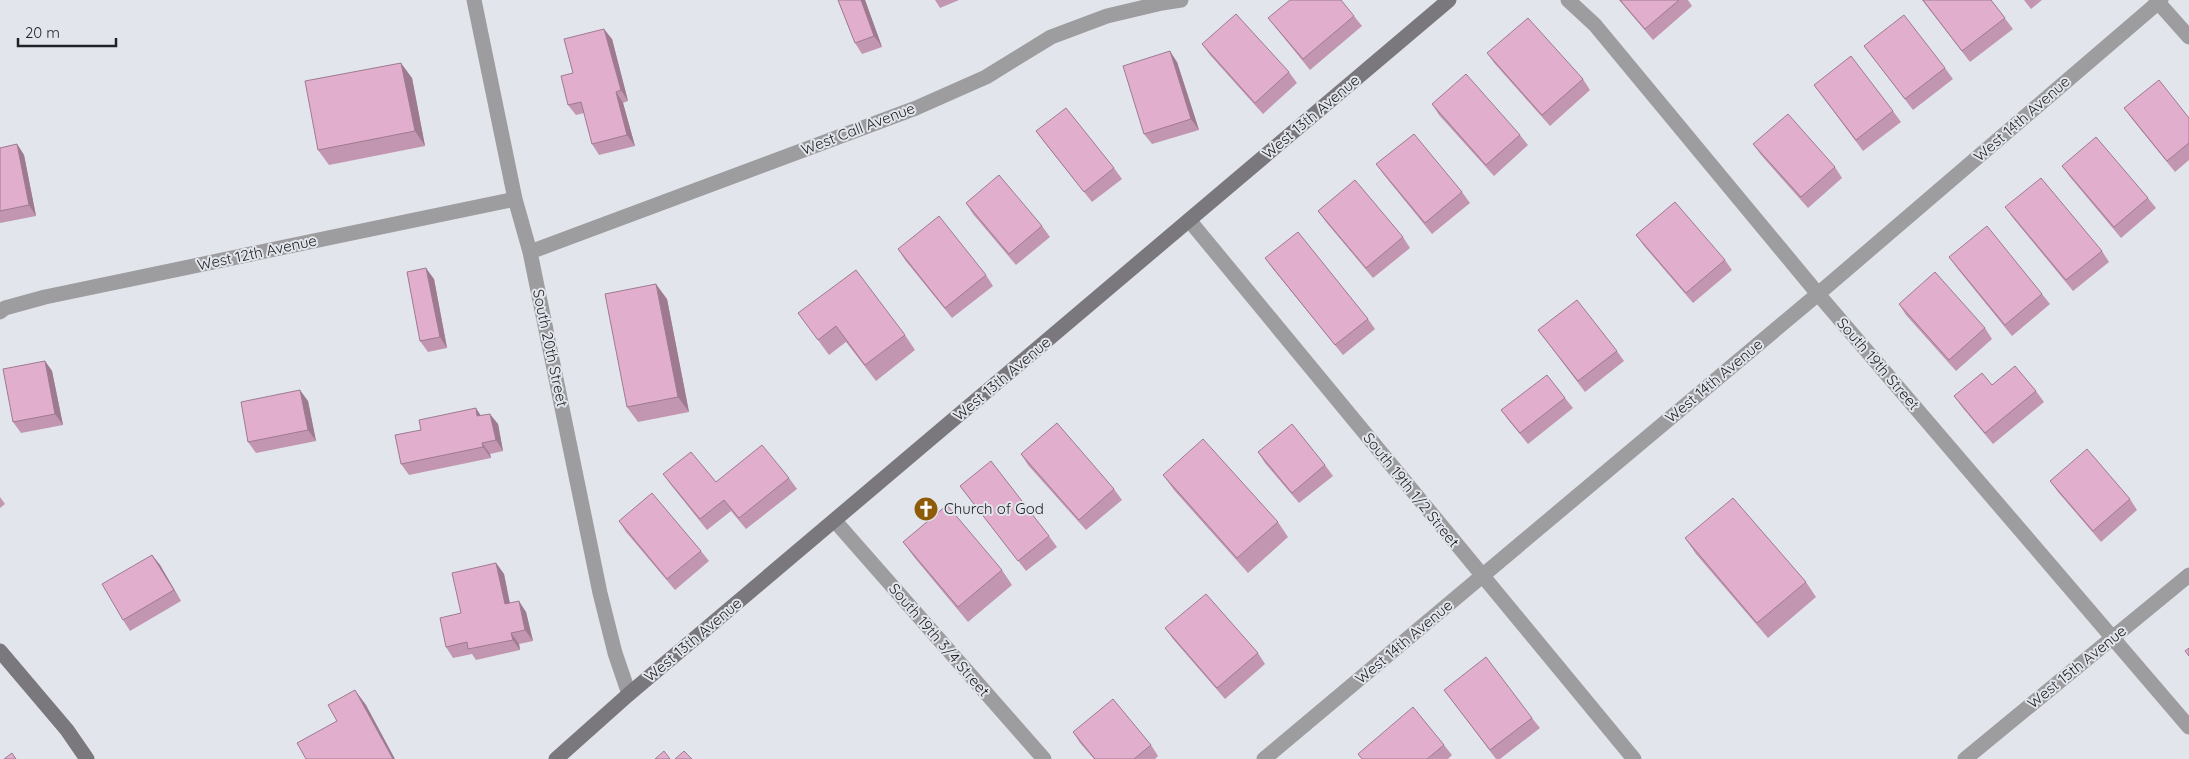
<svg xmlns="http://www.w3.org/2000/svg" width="2189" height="759" font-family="Quicksand,sans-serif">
<rect width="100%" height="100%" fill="#e2e6ec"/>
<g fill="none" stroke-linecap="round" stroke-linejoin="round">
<path stroke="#9d9c9e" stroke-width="15" d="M474,0l41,199 15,53 70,341 15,60 14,41
M1568,0l27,25 223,269 371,433
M2156,0l33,37
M1189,220l445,539
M530,252l386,-144 70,-31 65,-40 56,-21 55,-13 19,-3
M0,312l5,-4 40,-11 470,-98
M835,521l209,238
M1264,759l554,-465 343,-294
M1965,759l224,-184"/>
<path stroke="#7a787c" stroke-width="15" d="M0,651l67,79 20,29
M556,759l73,-65 820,-694"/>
</g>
<path fill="#c296b0" d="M838,0h27l17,47 -20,7 -7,-11z
M935,0h24l-19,8z
M1619,0h69l4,6 -39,34z
M1922,0h69l22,29 -43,33z
M2024,0h18l-11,9z
M1354,16l8,10 -52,44 -34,-42 -8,-10z
M612,39l16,62 -5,2 12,43 -36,9 -7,-11 -8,-31 -8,2 -8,-10z
M1202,44l87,28 8,11 -34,31 -53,-59z
M1864,46l81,22 8,11 -40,31z
M1487,53l96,26 7,11 -40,36 -55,-62z
M1177,62l22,68 -47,14 -8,-10z
M412,78l13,68 -96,19 -11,-15z
M1814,85l79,26 8,11 -38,29z
M1432,104l88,31 8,10 -34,31 -55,-61z
M2124,108l65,10v42l-14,12 -43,-53z
M1036,131l78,37 8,11 -30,23 -48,-60z
M17,144l7,11 12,61 -36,7v-75z
M1753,144l82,23 7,11 -34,30 -47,-53z
M1376,164l86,28 8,11 -38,31 -48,-59z
M2062,166l86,32 8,10 -35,30 -51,-61z
M966,203l76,23 8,11 -34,28 -43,-51z
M2005,207l97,44 7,11 -36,29 -60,-73z
M1318,211l85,26 7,11 -37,30 -47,-56z
M1636,235l89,25 7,10 -39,33 -49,-57z
M898,249l88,26 7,11 -41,32 -47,-58z
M1949,257l93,37 8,10 -38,32 -55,-68z
M1265,258l103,61 7,10 -32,26 -70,-86z
M434,279l13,69 -19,4 -8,-11z
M667,299l22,113 -51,10 -11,-15z
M1899,304l86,24 7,11 -36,32 -50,-56z
M798,313l107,22 10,15 -39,31 -30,-39 -17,13z
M1538,330l79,21 7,10 -39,31z
M45,361l7,10 11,54 -42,8 -8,-11z
M1992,385l44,6 8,11 -51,42 -31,-37 -8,-11z
M1565,398l8,10 -45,36 -19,-23 -8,-11z
M308,401l8,40 -60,12 -8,-11z
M481,415l17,9 5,27 -13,3 1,4 -82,17 -8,-11 20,-34z
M1258,452l67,13 8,11 -34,27 -34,-40z
M1021,454l93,35 8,11 -36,30 -58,-65z
M663,474l53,8 73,-4 8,11 -51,40 -15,-18 -24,19 -36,-45z
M1163,475l115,47 10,15 -40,36 -74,-83z
M2050,481l80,18 7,11 -36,32 -43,-50z
M960,486l89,50 8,11 -31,24z
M0,497l5,7 -5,4z
M619,521l82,30 8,10 -34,29 -49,-58z
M1685,538l121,44 10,15 -48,41 -72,-84z
M903,542l99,28 10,15 -44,37 -54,-65z
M152,555l8,10 21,36 -51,30 -7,-11z
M496,563l8,11 6,29 16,9 7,29 -14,3 1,6 -44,10 -4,-6 -19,4 -7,-11 15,-34z
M1165,628l93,25 7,11 -40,35 -52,-60z
M1444,690l88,28 8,10 -40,31h-4z
M1073,732l78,13 7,11 -3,3h-61l-14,-16z
M1444,745l8,10 -4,4h-86l-4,-5z"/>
<path fill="#9e7a90" d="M861,0h4l17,47 -8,-11z
M604,29l8,10 16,62 -7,-11z
M1170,51l7,11 22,68 -8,-11z
M401,63l11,15 13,68 -10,-15z
M616,92l7,11 12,43 -8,-11z
M17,144l7,11 12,61 -7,-11z
M426,268l8,11 13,69 -7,-11z
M656,284l11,15 22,113 -11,-15z
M45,361l7,10 11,54 -8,-11z
M300,390l8,11 8,40 -8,-11z
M476,408l7,11 -6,-3z
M490,414l8,10 5,27 -7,-11z
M482,443l8,11 1,4 -8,-11z
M152,555l8,10 21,36 -7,-11z
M496,563l8,11 8,41 -7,-11z
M519,601l7,11 7,29 -8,-11z
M511,633l8,11 1,6 -7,-10z
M355,690l11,15 29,54h-2z"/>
<path fill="#e1afcd" stroke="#9e7a90" d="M838,0h23l13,36 -19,7z
M1290,0h51l13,16 -51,43 -35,-41z
M1620,0h59l-34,29z
M1923,0h68l14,18 -43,33z
M1236,14l53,58 -34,31 -53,-59z
M1904,15l41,53 -40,31 -41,-53z
M1528,18l55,61 -41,36 -55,-62z
M604,29l17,61 -5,2 11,43 -35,9 -11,-42 -13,3 -7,-29 12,-3 -9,-34z
M1170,51l21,68 -47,15 -21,-68z
M1851,56l42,55 -37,29 -42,-55z
M401,63l14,68 -97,19 -13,-69z
M1466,74l54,61 -34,30 -54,-61z
M2159,80l30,38v25l-22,18 -43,-53z
M1066,108l48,60 -30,24 -48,-61z
M1788,114l47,53 -34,30 -48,-53z
M1414,134l48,58 -37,31 -49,-59z
M2096,137l52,61 -34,29 -52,-61z
M17,144l12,61 -29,6v-63z
M999,175l43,51 -33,28 -43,-51z
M2041,178l61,73 -36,29 -61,-73z
M1355,180l48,57 -37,31 -48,-57z
M1675,202l50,58 -39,33 -50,-58z
M939,216l47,59 -41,33 -47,-59z
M1987,226l55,68 -37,31 -56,-68z
M1298,232l70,87 -33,26 -70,-87z
M426,268l14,69 -20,4 -13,-69z
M856,270l49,65 -40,30 -29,-39 -18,14 -20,-27z
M1935,272l50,56 -36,32 -50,-56z
M656,284l22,113 -51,10 -22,-113z
M1577,300l40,51 -39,30 -40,-51z
M45,361l10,53 -42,8 -10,-53z
M2015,366l21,25 -51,42 -31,-37 28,-23 10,12z
M1547,375l18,23 -45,35 -19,-23z
M300,390l8,40 -60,12 -7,-40z
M476,408l1,8 13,-2 6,26 -14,3 1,4 -82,17 -6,-29 26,-5 -2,-10z
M1057,423l57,66 -35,31 -58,-66z
M1292,424l33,41 -33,28 -34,-41z
M1203,439l75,83 -41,36 -74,-83z
M762,445l27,33 -50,40 -15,-18 -24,19 -37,-45 28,-22 25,30z
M2087,449l43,50 -37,32 -43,-50z
M991,461l58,75 -31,25 -58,-75z
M652,493l49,58 -34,28 -48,-58z
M1733,498l73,84 -49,41 -72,-85z
M947,505l55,65 -44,37 -55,-65z
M152,555l22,35 -51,30 -21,-36z
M496,563l9,41 14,-3 6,29 -14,3 2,7 -45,9 -1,-7 -21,5 -6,-29 21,-5 -9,-40z
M1206,594l52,59 -41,35 -52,-60z
M2189,648v8l-4,-5z
M1486,657l46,61 -42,32 -46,-60z
M355,690l38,69h-87l-9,-16 40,-22 -9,-16z
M1113,699l38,46 -17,14h-39l-22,-27z
M1413,707l31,38 -17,14h-65l-4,-5z
M664,751l6,8h-15z
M684,751l8,8h-17z
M12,753l4,6h-12z"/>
<defs>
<symbol id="church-disc" viewBox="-11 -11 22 22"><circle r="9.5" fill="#8e5b09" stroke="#e2e6ec"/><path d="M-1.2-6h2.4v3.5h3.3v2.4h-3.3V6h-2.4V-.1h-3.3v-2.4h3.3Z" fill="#fff"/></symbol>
</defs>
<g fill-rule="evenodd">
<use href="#church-disc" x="912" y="495" width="28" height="28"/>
</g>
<g text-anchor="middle" stroke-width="4" stroke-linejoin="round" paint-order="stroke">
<g font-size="15" fill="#212225" stroke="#e2e6ec">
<text transform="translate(1311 117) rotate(-40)" y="5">West 13th Avenue</text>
<text transform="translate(2022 119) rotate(-41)" y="5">West 14th Avenue</text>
<text transform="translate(858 129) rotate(-21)" y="5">West Call Avenue</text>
<text transform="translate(257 253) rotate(-12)" y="5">West 12th Avenue</text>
<text transform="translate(550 348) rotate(78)" y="5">South 20th Street</text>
<text transform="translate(1878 364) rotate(49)" y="5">South 19th Street</text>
<text transform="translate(1002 379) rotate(-40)" y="5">West 13th Avenue</text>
<text transform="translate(1714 381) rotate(-40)" y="5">West 14th Avenue</text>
<text transform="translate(1411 490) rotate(51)" y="5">South 19th 1/2 Street</text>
<text transform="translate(693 640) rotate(-40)" y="5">West 13th Avenue</text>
<text transform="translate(939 640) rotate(49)" y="5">South 19th 3/4 Street</text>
<text transform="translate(1404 642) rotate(-40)" y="5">West 14th Avenue</text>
<text transform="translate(2077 667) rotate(-39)" y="5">West 15th Avenue</text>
</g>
<g font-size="15" fill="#212225" stroke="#e2e6ec" text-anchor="start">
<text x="944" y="514">Church of God</text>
</g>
</g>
<path d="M18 38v8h98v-8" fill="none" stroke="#212225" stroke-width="2.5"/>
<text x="25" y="38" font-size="15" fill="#212225" stroke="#e2e6ec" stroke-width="4" paint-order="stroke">20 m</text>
</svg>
